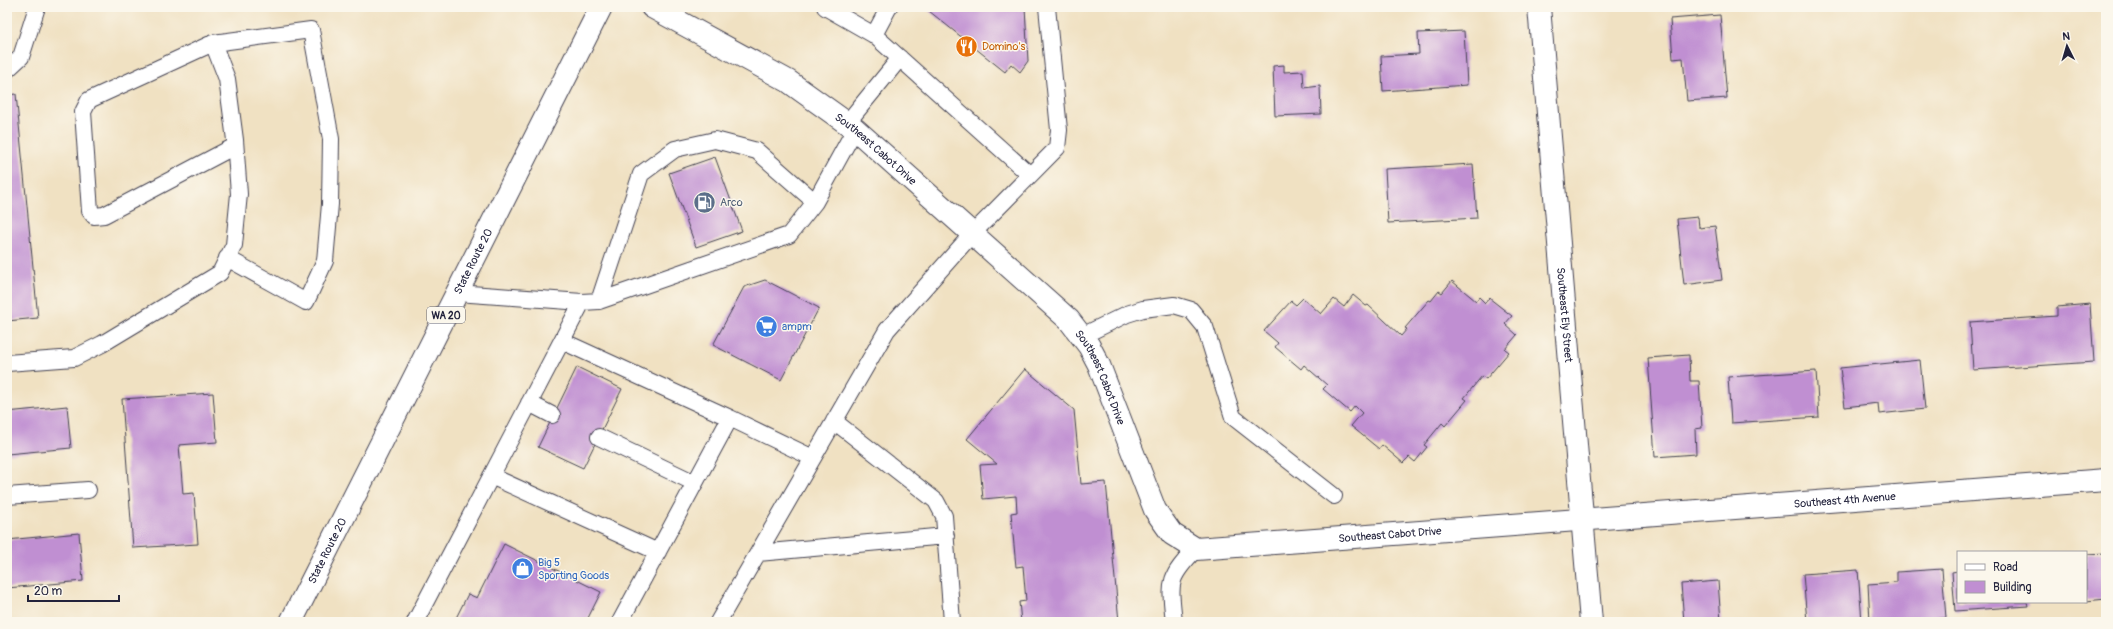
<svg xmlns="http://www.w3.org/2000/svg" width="2113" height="629" font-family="Pangolin,sans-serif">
<rect width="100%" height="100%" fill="#fbf7ec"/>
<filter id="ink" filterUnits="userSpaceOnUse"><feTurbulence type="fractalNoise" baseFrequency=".025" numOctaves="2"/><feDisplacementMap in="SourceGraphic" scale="8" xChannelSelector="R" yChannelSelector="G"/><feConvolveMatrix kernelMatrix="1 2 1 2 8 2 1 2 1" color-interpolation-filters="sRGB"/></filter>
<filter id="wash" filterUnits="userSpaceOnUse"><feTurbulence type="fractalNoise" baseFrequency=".012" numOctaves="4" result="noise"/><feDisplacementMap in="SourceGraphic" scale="16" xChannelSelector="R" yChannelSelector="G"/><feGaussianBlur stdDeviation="0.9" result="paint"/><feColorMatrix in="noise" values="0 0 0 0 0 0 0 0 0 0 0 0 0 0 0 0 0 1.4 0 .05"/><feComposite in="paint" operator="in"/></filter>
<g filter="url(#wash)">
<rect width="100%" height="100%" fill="#f0e1c2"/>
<g id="blocks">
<path fill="#c08fd2" d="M924,7h101l3,54 -8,11 -9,-8 -6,8z
M1720,15l7,83 -40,3 -4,-43 -10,1 -3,-40z
M1464,31l3,54 -84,6 -2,-35 38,-2 -1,-21z
M1284,65v7l19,-1 1,17 16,-2 1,28 -46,2 -2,-50z
M16,94l22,224 -31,3v-226z
M715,157l27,74 -46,16 -27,-74z
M1473,164l4,54 -89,5 -3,-54z
M1698,217l1,11 16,-2 7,54 -38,5 -7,-66z
M765,280l54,28 -38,72 -68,-35 31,-58z
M1452,281l24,20 3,-4 6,6 4,-5 23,18 -7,8 12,11 -12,14 4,3 -23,27 -4,-3 -18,22 3,2 -22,26 -3,-3 -18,22 3,2 -12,15 -6,-5 -6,6 -21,-18 -3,4 -28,-23 11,-13 -7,-7 -5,6 -27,-23 4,-4 -23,-20 -3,4 -26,-22 3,-4 -14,-12 27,-30 5,4 7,-7 18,16 13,-15 10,8 9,-12 13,11 2,-1 33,31 6,-7 -2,-1 24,-28 2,1 8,-10 3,2z
M2090,304l4,58 -121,8 -3,-48 87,-6v-9z
M1689,355l1,26h9l3,47 -7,1 1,25 -41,3 -7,-99z
M1920,360l5,49 -46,5 -1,-11 -33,4 -5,-39z
M577,367l45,22 -39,79 -45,-21z
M1025,369l49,41 7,74 25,-2 13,140h-98l-2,-20 7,-1 -3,-35 -7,1 -5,-54 6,-1 -1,-16 -33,3 -3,-34 17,-1 -30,-25z
M1816,371l3,46 -88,6 -3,-46z
M213,393l4,49 -38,3 4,49 11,-1 4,51 -65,4 -11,-149z
M67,406l4,42 -64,6v-42z
M79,533l4,48 -76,7v-48z
M504,544l97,48 -15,30h-132l14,-28 9,4z
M2106,553v46l-20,2v-47z
M1942,569l4,49 -76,4 -2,-38 29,-2v-10z
M1858,570l4,52h-55l-4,-48z
M1958,571v31h69l1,4 -73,5 -3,-39z
M1718,581l3,41h-37l-3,-38z"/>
</g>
</g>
<g filter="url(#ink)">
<use href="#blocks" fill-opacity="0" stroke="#413f4f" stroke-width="1"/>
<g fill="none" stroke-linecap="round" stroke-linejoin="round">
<defs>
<path id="service" d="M825,7l49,28 156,140
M874,35l15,-28
M213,43l98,-13 20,109 -1,65 -5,57 -19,41 -79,-44
M7,70l14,-13 16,-50
M847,123l53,-65
M457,293l125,9 17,-1 190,-66 26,-33 40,-73
M599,301l42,-127 34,-25 40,-9 42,11 58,51
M1082,336l45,-22 16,-5 31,-4 17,5 14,17 28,90 101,79
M562,341l168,77
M7,363l67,-5 28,-14 118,-71 14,-28 5,-51 -4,-54 -8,-61 -14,-36 -124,57 -6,12 7,99 4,5 10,-1 131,-69
M529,403l23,12
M834,421l102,80 8,15 8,106
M599,437l96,46
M491,476l167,76
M7,496l81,-6
M758,553l188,-17
M415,622l167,-320
M620,622l110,-204 83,40
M718,622l169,-292 85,-96 85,-86 2,-18 -12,-123
M1174,622c-4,-40 -7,-43 22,-73"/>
<g id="minor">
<path id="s1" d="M652,7l136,74 67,48 214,191 20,26 10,19 56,145 17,24 24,15 910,-69"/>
<path id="s2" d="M1539,7l52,615"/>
</g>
<g id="primary">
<path id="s3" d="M291,622l310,-615"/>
</g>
</defs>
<use href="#service" stroke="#413f4f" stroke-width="18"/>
<use href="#minor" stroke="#413f4f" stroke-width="24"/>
<use href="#primary" stroke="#413f4f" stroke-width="24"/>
<use href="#service" stroke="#fff" stroke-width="16"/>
<use href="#minor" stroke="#fff" stroke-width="22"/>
<use href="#primary" stroke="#fff" stroke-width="22"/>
</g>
</g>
<defs>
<symbol id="restaurant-disc" viewBox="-11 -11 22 22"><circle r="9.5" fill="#e8710a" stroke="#fbf7ec"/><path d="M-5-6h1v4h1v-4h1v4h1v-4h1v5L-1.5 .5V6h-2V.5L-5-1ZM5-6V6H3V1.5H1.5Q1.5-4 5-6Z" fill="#fff"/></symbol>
<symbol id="fuel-disc" viewBox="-11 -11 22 22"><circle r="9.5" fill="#5c6f8a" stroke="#fbf7ec"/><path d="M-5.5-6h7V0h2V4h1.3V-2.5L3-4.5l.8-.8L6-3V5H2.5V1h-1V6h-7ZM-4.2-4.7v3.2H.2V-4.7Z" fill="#fff"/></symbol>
<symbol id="supermarket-disc" viewBox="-11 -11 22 22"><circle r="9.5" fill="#3f7fe0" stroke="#fbf7ec"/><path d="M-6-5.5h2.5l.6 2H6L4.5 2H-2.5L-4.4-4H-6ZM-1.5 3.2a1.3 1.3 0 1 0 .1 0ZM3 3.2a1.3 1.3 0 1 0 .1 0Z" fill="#fff"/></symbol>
<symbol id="shop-disc" viewBox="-11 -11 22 22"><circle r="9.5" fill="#3f7fe0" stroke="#fbf7ec"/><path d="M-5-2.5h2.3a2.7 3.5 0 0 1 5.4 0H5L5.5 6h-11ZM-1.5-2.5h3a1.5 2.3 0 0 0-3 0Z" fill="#fff"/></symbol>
</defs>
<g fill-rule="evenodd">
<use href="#restaurant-disc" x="954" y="34" width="25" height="25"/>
<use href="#fuel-disc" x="692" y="190" width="25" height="25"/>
<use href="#supermarket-disc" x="754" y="314" width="25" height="25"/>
<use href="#shop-disc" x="510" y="556" width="25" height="25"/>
</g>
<g text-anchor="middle" stroke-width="3" stroke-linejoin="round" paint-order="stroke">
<rect fill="#fbf7ec" stroke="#636270" stroke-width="1" x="427" y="307" width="38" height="16" rx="3"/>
<g font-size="10" font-weight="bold" fill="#22223b">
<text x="446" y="319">WA 20</text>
</g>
<g font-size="11" fill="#c56008" stroke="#fbf7ec" text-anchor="start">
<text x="982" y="50">Domino's</text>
</g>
<g font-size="11" fill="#22223b" stroke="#fbf7ec">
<text dy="4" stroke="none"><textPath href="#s1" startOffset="266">Southeast Cabot Drive</textPath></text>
<text dy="4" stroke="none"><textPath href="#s3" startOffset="404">State Route 20</textPath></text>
<text dy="4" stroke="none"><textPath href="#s2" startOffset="309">Southeast Ely Street</textPath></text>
<text dy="4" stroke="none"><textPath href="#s1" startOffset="590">Southeast Cabot Drive</textPath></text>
<text dy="4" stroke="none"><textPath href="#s1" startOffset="1442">Southeast 4th Avenue</textPath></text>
<text dy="4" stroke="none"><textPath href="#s1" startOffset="986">Southeast Cabot Drive</textPath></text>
<text dy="4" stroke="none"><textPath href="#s3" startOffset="80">State Route 20</textPath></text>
</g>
<g font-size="11" fill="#4e5e75" stroke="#fbf7ec" text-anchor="start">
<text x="720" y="206">Arco</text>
</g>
<g font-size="11" fill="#366cbe" stroke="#fbf7ec" text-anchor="start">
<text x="782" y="330">ampm</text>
<text x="538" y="566">Big 5<tspan x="538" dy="13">Sporting Goods</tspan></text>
</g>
</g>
<rect width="2113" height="629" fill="none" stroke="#fbf7ec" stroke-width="24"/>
<rect x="1957" y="551" width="130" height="52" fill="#fbf7ec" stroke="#a4a2a5"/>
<rect x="1965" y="564" width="20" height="6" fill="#ffffff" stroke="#a4a2a5"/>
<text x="1993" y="571" font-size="12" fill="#22223b">Road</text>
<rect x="1965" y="581" width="20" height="12" fill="#c08fd2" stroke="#a4a2a5"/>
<text x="1993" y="591" font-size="12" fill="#22223b">Building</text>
<g transform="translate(2067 46) rotate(355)" stroke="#fbf7ec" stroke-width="3" paint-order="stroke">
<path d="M0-3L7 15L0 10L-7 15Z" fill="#22223b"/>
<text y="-6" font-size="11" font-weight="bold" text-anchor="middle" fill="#22223b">N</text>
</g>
<path d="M28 595v6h91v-6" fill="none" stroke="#22223b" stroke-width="2"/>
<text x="34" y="595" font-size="12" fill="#22223b" stroke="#fbf7ec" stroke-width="3" paint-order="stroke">20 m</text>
</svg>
